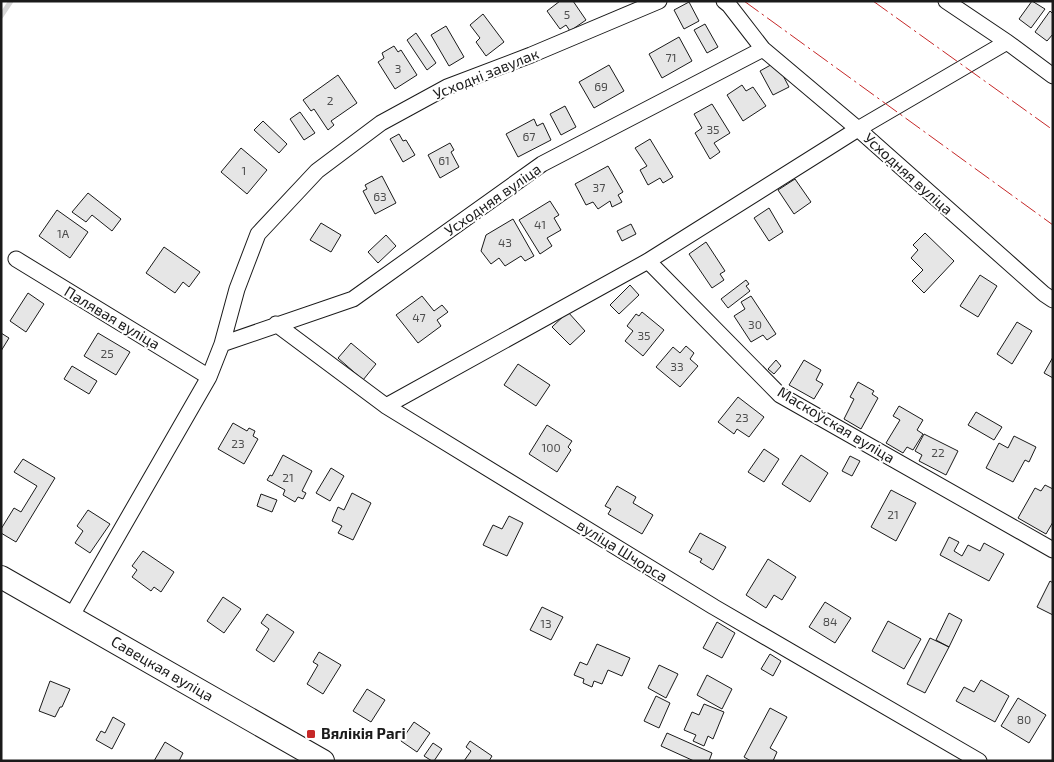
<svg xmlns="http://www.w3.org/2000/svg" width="1054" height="762" font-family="'Exo 2',sans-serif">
<rect width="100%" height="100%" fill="#fff"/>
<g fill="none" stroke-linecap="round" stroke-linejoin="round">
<path stroke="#d7d7d7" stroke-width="5" d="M1,16l10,-15"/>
</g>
<path fill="#e6e6e6" stroke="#1a1a1a" d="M560,1h13l13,19 -16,11 -4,-6 -6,4 -13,-18z
M1032,1l13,8 -14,19 -12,-9z
M689,2l10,19 -15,8 -10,-19z
M1050,11l3,3v20l-6,7 -12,-9z
M483,14l21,28 -18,14 -10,-14 4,-4 -10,-13z
M705,24l13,23 -11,6 -13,-23z
M446,26l18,31 -15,9 -18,-31z
M416,33l20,30 -9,7 -20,-30z
M679,37l13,24 -30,17 -13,-24z
M394,46l4,6 3,-2 16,25 -22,14 -17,-27 6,-4 -2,-5z
M776,62l13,25 -16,8 -13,-24z
M609,65l15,26 -30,17 -15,-26z
M338,75l19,28 -26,18 3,4 -6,5 -14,-21 -3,2 -8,-11z
M742,85l4,6 7,-4 13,19 -23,15 -16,-26z
M712,104l18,29 -16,10 6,9 -10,7 -15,-26 7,-5 -8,-14z
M565,106l11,21 -15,8 -11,-21z
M300,112l15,21 -11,7 -14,-21z
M534,119l3,7 6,-3 8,17 -33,17 -12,-23z
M263,121l24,23 -8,9 -25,-23z
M399,134l4,7 3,-1 9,15 -12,7 -13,-23z
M650,139l23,38 -10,6 -3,-5 -12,7 -8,-15 7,-4 -12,-18z
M450,143l4,7 -3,2 8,15 -19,11 -12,-23z
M241,148l26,22 -20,24 -26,-22z
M608,166l15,26 -5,3 4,7 -10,5 -2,-6 -12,8 -5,-7 -7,3 -11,-21z
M382,176l14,27 -21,11 -12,-23 4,-2 -2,-4z
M795,179l16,23 -17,12 -16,-24z
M88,193l33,26 -9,12 -20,-16 -6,7 -14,-10z
M550,201l9,14 -5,3 7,12 -14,8 5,8 -12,8 -21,-34z
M769,208l14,24 -14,9 -15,-23z
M57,210l31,22 -18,26 -31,-22z
M513,219l21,37 -9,5 -4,-5 -16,10 -6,-8 -8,6 -10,-13 5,-16z
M321,223l20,12 -10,17 -21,-12z
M631,224l5,10 -14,7 -5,-10z
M925,233l29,28 -30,32 -12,-12 11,-11 -12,-12 7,-8 -5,-5z
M386,235l10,11 -18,17 -10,-11z
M706,242l19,29 -5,3 4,6 -12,8 -23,-34z
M164,247l36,25 -11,15 -6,-5 -8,11 -29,-20z
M980,275l17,11 -19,31 -18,-11z
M746,280l3,4 -3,2 4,5 -22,17 -7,-9z
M630,285l9,10 -20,19 -9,-9z
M28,293l16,11 -18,28 -16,-11z
M422,296l12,15 8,-6 6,7 -11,8 4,6 -23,17 -22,-28z
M751,296l25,38 -9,6 -4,-5 -12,7 -17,-26 11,-7 -4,-7z
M568,312l17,19 -15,14 -18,-18z
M642,312l22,18 -21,26 -18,-15 8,-10 -6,-5 9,-12 3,2z
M1017,322l15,9 -20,33 -15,-10z
M1,333l8,5 -8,13z
M98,333l32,19 -14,23 -32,-19z
M351,343l25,21 -13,16 -25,-22z
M686,346l8,7 -4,6 8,7 -18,21 -24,-20 17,-20 7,6z
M1053,357v21l-9,-5z
M776,360l5,6 -7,8 -6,-5z
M804,360l17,10 -5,10 7,4 -9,15 -25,-14z
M518,364l32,21 -14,21 -32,-21z
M72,366l25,15 -8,13 -25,-15z
M858,382l16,9 -2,3 6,4 -17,31 -17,-10 10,-20 -4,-2z
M738,397l26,20 -15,20 -12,-8 -3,5 -16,-12z
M899,406l24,14 -6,10 6,4 -10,16 -6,-3 -4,6 -17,-10 14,-23 -7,-4z
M976,412l26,15 -8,13 -26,-15z
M233,423l14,8 2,-3 6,3 -2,5 5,3 -14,25 -26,-15z
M547,425l25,16 -4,6 3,3 -14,22 -28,-18z
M924,434l34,17 -12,24 -27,-14 3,-6 -7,-4z
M1014,436l22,11 -7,15 -4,-2 -12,22 -27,-14 13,-25 9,5z
M764,449l15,10 -15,23 -16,-10z
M283,455l29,16 -10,20 4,2 -3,6 -5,-2 -3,5 -12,-7 2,-5 -18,-10 3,-5 2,1z
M801,455l27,18 -18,29 -28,-18z
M850,456l10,5 -8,15 -10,-5z
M23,459l32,19 -39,64 -15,-9v-4l13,-21 7,4 16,-26 -23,-14z
M331,468l13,8 -14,25 -14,-8z
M1045,485l8,4v33l-7,12 -28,-16 17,-30 6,3z
M617,486l19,11 -3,6 20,12 -11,19 -34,-20 3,-5 -6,-3z
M891,490l25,13 -20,38 -25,-14z
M352,493l19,10 -18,37 -15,-7 4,-7 -10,-5 6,-14 6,3z
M261,494l16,6 -5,12 -15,-6z
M88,510l22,14 -20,29 -15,-10 8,-12 -6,-5z
M509,516l14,7 -16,33 -24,-11 10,-20 9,4z
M700,533l26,14 -13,23 -13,-8 2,-3 -13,-7z
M949,537l10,5 -5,9 8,5 6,-11 12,6 4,-8 20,11 -15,27 -49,-26z
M143,551l31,21 -13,20 -7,-5 -3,4 -19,-14 5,-7 -5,-4z
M768,559l28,18 -14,23 -8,-5 -8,13 -20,-13z
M1050,581l3,2v32l-16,-8z
M223,597l18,12 -17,24 -17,-12z
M825,602l26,16 -16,25 -26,-16z
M542,607l21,10 -12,23 -21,-10z
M949,613l13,7 -13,27 -13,-7z
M267,614l27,18 -20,30 -18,-12 13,-21 -8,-6z
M888,621l33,18 -17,30 -32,-18z
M717,622l18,11 -13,25 -19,-10z
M930,638l19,9 -24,46 -18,-9z
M597,644l33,14 -8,18 -14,-6 -6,14 -8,-3 -2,6 -9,-4 1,-4 -10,-4 6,-13 7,3z
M319,652l22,13 -18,29 -16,-10 11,-19 -5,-3z
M770,654l11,7 -8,15 -12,-7z
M659,665l19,9 -12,24 -18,-10z
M707,675l25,14 -10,20 -25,-14z
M981,680l28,16 -14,26 -39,-21 8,-14 10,5z
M50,681l20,8 -8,18h-2l-5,10 -16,-6z
M367,689l18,11 -14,22 -18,-11z
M656,696l14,7 -11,25 -15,-7z
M1018,698l28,17 -17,28 -28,-17z
M704,704l20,8 -11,27 -5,-3 -4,10 -11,-5 3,-6 -12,-5 8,-18 7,3z
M770,708l17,9 -17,31 7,4 -4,9h-22l-7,-4z
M113,717l12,7 -13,25 -16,-9 5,-9 4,2z
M414,722l16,11 -13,19 -16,-11z
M667,733l45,20 -3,8h-15l-33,-15z
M470,741l22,15 -3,5h-25l7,-10 -5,-4z
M165,742l18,11 -4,8h-25z
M433,743l9,6 -8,12h-2l-8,-5z"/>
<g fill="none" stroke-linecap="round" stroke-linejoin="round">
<defs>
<path id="minor" d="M724,1l5,4 34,44 95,80 186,165 9,6
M946,1l61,41 46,34
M16,259l193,118
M648,261l132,134 273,155
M276,324l110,82 328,201 265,154
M222,344l131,-45 189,-135 221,-115
M386,406l262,-145 210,-132 149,-87
M71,617l138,-240 13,-33 15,-55 21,-55 59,-63 64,-48 66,-36 84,-32 128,-54"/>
<path id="secondary" d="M1,577l322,184"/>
</defs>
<use href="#minor" stroke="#1a1a1a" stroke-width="17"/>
<use href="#secondary" stroke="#1a1a1a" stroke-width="24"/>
<use href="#minor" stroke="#fff" stroke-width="15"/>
<use href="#secondary" stroke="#fff" stroke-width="22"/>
<path stroke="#c62828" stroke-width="1" stroke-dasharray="18 4 2.5 4" stroke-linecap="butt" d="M744,1l309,224
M873,1l180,129"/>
</g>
<rect fill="#c62828" stroke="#fff" stroke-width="2" x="306" y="729" width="10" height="10" rx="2.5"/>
<g text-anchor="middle" stroke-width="4" stroke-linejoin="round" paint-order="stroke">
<g font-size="12" fill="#4d4d4d">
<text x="567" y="19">5</text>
<text x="671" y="62">71</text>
<text x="398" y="73">3</text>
<text x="601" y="91">69</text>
<text x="330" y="105">2</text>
<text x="713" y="134">35</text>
<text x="529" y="141">67</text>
<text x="444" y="165">61</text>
<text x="244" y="175">1</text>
<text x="599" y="192">37</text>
<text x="380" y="201">63</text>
<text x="540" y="229">41</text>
<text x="63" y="238">1А</text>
<text x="505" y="247">43</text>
<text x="419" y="322">47</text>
<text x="755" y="329">30</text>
<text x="644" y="340">35</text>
<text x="107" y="358">25</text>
<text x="677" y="371">33</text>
<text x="742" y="422">23</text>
<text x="238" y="448">23</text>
<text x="551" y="452">100</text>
<text x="938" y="457">22</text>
<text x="288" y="482">21</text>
<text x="893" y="519">21</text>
<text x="830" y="626">84</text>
<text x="546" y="628">13</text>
<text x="1024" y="724">80</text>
</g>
<g font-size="15" fill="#1a1a1a" stroke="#fff">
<text transform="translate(486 74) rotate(-22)" y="5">Усходні завулак</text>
<text transform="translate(908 174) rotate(42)" y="5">Усходняя вуліца</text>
<text transform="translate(493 200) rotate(-35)" y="5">Усходняя вуліца</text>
<text transform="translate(112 318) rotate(31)" y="5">Палявая вуліца</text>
<text transform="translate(836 425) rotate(31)" y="5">Маскоўская вуліца</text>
<text transform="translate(622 551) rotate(32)" y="5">вуліца Шчорса</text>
<text transform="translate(162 669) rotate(30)" y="5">Савецкая вуліца</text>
</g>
<g font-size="15" font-weight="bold" fill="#1a1a1a" stroke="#fff" text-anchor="start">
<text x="321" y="739">Вялікія Рагі</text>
</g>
</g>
<rect width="1054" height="762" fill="none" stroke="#1a1a1a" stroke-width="5"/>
</svg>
